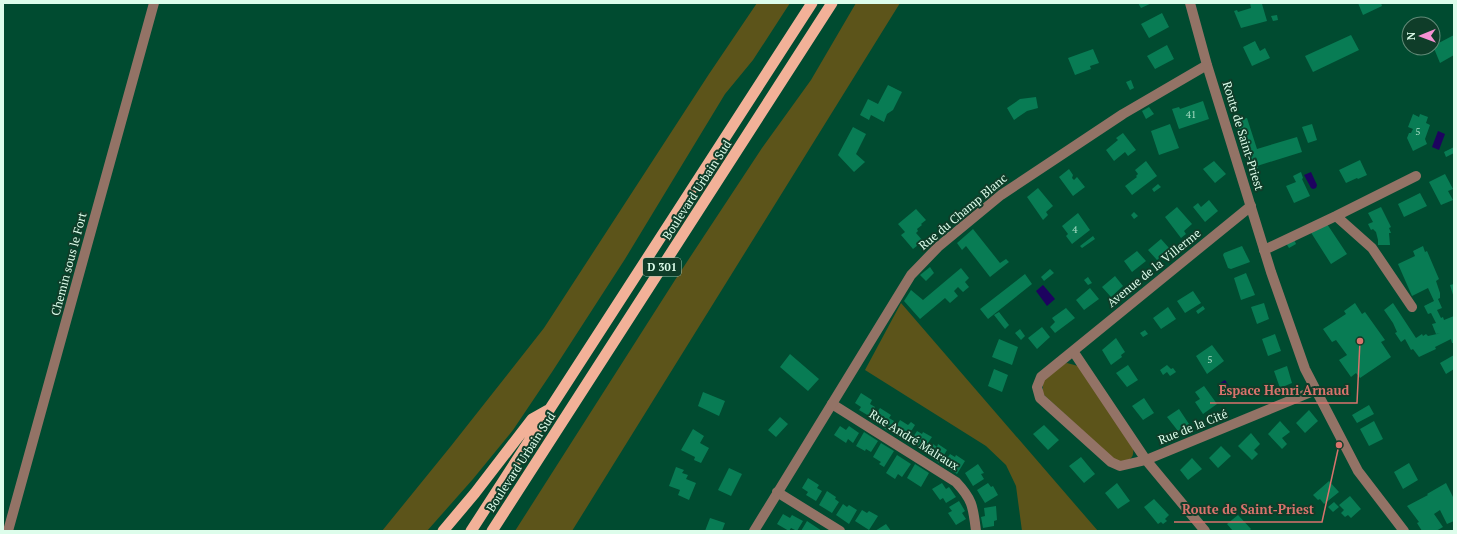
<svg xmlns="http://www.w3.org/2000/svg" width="1457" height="534" font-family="'PT Serif',serif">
<rect width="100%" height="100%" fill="#004b30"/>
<path fill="#5c541a" d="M757,3h33l-37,57 -28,34 -100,165 -73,113 -39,58 -40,49 -46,52h-45l69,-85 93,-118 165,-254z
M856,3h44l-328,528h-57l160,-251 87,-132 49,-68z
M901,303l197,228h-76l-6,-45 -10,-21 -20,-19 -121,-76z
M1067,363l11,3 55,81c2,14 -6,14 -17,14l-73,-67v-14l17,-15z"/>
<path fill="#1d035f" d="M1438,131l7,3 -6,16 -7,-3z
M1311,172l6,13 -1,3 -3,1 -2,-1 -7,-13z
M1043,285l12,14 -8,7 -11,-15z
M1225,380l8,12 -6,4 -8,-12z"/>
<path fill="#087c54" d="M1138,3h14l-11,5z
M1250,3h15l-3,1 5,17 -26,7 -7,-17 3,-1 1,2 13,-4z
M1358,3h23l1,3 -19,9z
M1162,13l7,14 -20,11 -8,-14z
M1277,15l1,5 -5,1 -2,-5z
M1351,35l8,15 -46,22 -8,-16z
M1454,35v20l-14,8 -7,-17z
M1255,41l5,10 5,-3 5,10 -18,8 -9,-19z
M1167,45l7,14 -19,10 -8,-13z
M1093,49l6,14 -9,3 1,3 -16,6 -7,-17z
M1131,80l3,8 -4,2 -4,-8z
M888,85l14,7 -9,18 -6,4 -3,8 -13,-7 -2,5 -9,-5 8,-16 10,5z
M1036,97l2,11 -11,3 -13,9 -7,-12 13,-9z
M1203,101l6,18 -30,10 -7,-20 7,-2 1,2z
M1149,107l5,7 -8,5 -4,-8z
M1413,114l6,3 1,-3 8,3 -2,6 4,2 -5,14 2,5 -14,7 -6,-13 2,-5h2l2,-4 -5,-2z
M1247,118l10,31 40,-12 5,15 -45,14 1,2 -3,1 -1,-2 -4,1 -15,-46z
M1170,124l9,24 -20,7 -8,-24z
M1312,124l5,16 -9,3 -6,-16z
M853,127l13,7 -10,20 9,8 -11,10 -16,-17z
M1123,133l13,17 -8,6 -3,-4 -11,9 -8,-11 12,-10 -2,-2z
M1454,147v6l-8,4 -2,-5z
M1360,160l7,15 -9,4 -1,-1 -11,5 -7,-13z
M1146,161l11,15 -25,19 -7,-9 12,-9 -1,-1 2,-2 -3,-4z
M1214,161l12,13 -11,9 -12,-14z
M1069,169l4,6 -1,3 2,2 3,-3 8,10 -12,9 -14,-19z
M1301,172l2,6 -1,1 8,17 -16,7 -8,-17 10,-4 -3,-6z
M1445,174l8,15 -5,2 5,9 -12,5 -12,-23z
M1158,184l3,3 -7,5 -2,-3z
M1038,188l15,18 -7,6 2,3 -5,5 -16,-23z
M1420,193l7,13 -23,11 -6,-13z
M1209,200l9,11 -13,11 -12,-15 5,-4 3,4z
M1177,207l15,17 -8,7 2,3 -5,4 -16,-21z
M1381,207l10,20 -2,1 2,5h-2l1,12h-12v-5l-2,-8 -3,-3 -2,1 -3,-6 5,-2 -5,-9z
M916,209l10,11 -5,4 1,1 -5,4 1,2 -2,2 7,8 -10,8 -12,-14 4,-3 -7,-8z
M1134,212l4,4 -4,3 -3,-4z
M1078,213l12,17 -18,14 -6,-8 2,-2 -6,-8z
M1327,224l20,30 -16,10 -21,-33z
M973,229l27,34 6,-4 3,3 -19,15 -24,-31 -4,4 -5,-7z
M1093,236l2,3 -13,9 -2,-2z
M1161,239l9,10 -13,11 -9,-10z
M1294,239l2,5 -7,4 -3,-5z
M1242,246l8,16 -19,7 -3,-1 -5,-13 1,-2z
M1423,246l2,6 2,-1 12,28 -3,2 4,12v5l-2,1 4,9 -5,2 4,8 2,-1 1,3 10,-4v27h-2l-1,-4 -16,8 1,2 -17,8 -6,-8 -2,1 -6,-11 -4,3 -6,-9 2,-1 -4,-9 -9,-13 9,-7 23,35 6,-4 1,2 3,-2 2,2 9,-2 3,-1 -4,1 -4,-10 4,-1 -5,-10 -3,1 -4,-8 10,-5 -6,-13 -16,8 -14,-32 17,-8 -2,-5z
M1137,251l9,10 -14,11 -8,-11z
M930,267l4,6 -8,8 -6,-6z
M961,268l8,10 -4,4 4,5 -6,5 -5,-5 -4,4 4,5 -8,7 -5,-5 -25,21 -16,-18 7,-11 12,10z
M1050,269l4,4 -10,8 -3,-4z
M1246,273l9,22 -14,5 -7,-22z
M1025,274l7,10 -44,35 -8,-10z
M1115,276l8,10 -12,11 -9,-10z
M1088,277l4,6 -4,2 -4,-5z
M1454,284v14l-4,-13z
M1090,288l9,11 -15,11 -8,-10z
M1193,291l8,12 -16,10 -8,-12z
M1264,303l5,16 -12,5 -6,-17z
M1355,303l7,11 3,-2 20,28 -4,2 10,15 -31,21 -4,-5 -5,4 -12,-17 8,-5 -11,-15 -4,2 -9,-13 23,-15 -2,-3z
M1203,306l2,3 -7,5 -2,-3z
M1168,307l8,12 -15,10 -8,-11z
M1066,308l9,10 -20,15 -5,-6 5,-5 -3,-4z
M999,312l10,13 -4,4 -11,-14z
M1042,327l8,10 -13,12 -9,-11z
M1020,329l5,7 -4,4 -6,-7z
M1145,330l3,4 -5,3 -3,-4z
M1275,334l6,17 -13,5 -6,-17z
M1116,338l9,14 -4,3 1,2 -11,8 -9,-15z
M999,339l19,8 -6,18 -20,-8z
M1212,345l12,16 -17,13 -11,-18z
M790,354l29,25 -11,12 -28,-24z
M1454,355v14l-8,5 -6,-11z
M1128,365l10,15 -11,7 -11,-14z
M1167,365l4,4 2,-1 3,4 -6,4 -3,-4 -4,3 -3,-5z
M1287,366l5,17 -12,5 -6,-17z
M994,369l14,6 -6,17 -14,-6z
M1204,386l13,18 -14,10 -8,-12 5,-3 -5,-7z
M703,392l22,9 -6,15 -21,-10z
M861,393l11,7 -2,4 5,3 -6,9 -10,-6 2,-3 -6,-4z
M1144,398l10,15 -11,7 -11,-14z
M1369,405l5,9 -17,9 -5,-8z
M880,408l11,7 -2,3 5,3 -6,10 -10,-7 2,-3 -6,-4z
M1179,409l10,15 -11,7 -11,-14z
M1309,410l9,11 -13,12 -9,-10z
M780,417l8,7 -12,13 -8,-7z
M900,420l8,5 3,-3 4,3 -10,16 -13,-8z
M1280,421l10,11 -8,6 5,6 -5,5 -14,-15z
M1374,421l9,18 -14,7 -9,-17z
M1044,425l15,15 -11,10 -15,-16z
M840,426l6,4 3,-4 10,7 -6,10 -5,-4 -2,4 -12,-8z
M693,429l11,7 -4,7 9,5 -8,15 -7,-3 1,-3 -14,-7z
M917,431l5,3 1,-2 9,5 -9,13 -13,-8z
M864,432l14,9 -7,11 -5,-3 -1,2 -9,-5z
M1251,433l9,11 -6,6 4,4 -6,6 -14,-14z
M881,443l13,8 -10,16 -5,-3 2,-2 -8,-5z
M933,444l4,3 1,-3 9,6 -8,13 -13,-9z
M1221,446l10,10 -13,12 -9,-10z
M950,454l5,3 1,-2 9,6 -8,13 -14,-9z
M897,455l14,9 -9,13 -4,-3 -3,5 -9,-6z
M1081,457l14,17 -11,9 -15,-17z
M1192,458l10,11 -14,11 -8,-10z
M1409,463l9,17 -15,9 -9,-17z
M915,464l14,9 -8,14 -14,-9z
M978,464l6,9 -3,1 3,5 -11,7 -8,-13z
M676,467l8,3 -2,3 6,2 -2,4 10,4 -7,17 -11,-5 2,-5 -11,-4z
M729,468l13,6 -11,22 -13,-6z
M808,478l11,7 -2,3 5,3 -6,10 -10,-6 2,-3 -6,-4z
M1329,481l10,11 -15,12 -4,-5 -2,1 -5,-5z
M942,483l4,6 3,-2 7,10 -10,6 -3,-5 -3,2 -8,-11z
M988,483l3,4 2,-1 5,9 -13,8 -8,-13z
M1117,483l13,18 -12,8 -13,-16z
M1446,483l8,16v22l-7,3 -7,-14 -6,4 9,13 -7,4h-14l-5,-8 2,-1 -12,-16 21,-11 -1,-1z
M827,491l9,6 -1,2 4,3 -7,11 -13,-8z
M1350,496l11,13 -10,9 -3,-3 -3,2 -4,-4 3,-3 -5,-5z
M1154,499l15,16 -4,4 2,2 -4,3 -2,-2 -3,2 -14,-17z
M959,501l6,10 -3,2 4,6 -10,6 -8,-12 4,-2 -3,-4z
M1334,502l5,5 -6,5 -5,-5z
M843,504l4,3 2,-2 8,5 -8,14 -13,-9z
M996,506l1,14 -3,1v5l-11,2 -2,-11 4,-1 -1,-8z
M862,510l5,3 2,-2 9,5 -9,14 -14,-9z
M783,514l7,4 2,-3 11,6 -6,10 -6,-3 -2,3 -12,-7z
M1238,515l13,14 -2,2h-16l-6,-7z
M710,518l15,5 -3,8h-17z
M807,521l15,10h-21z
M886,524l5,7h-16z"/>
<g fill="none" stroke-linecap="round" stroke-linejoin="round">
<path stroke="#937366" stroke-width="10" d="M1336,216l36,32 40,59
M1264,250l72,-34 80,-40
M1073,351l-32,26 -4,10 3,11 71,64 9,4 26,-6 170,-70
M832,404l124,78c17,18 17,25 20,49
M777,492l63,39
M8,531l146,-528
M1205,531l-59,-71 -73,-109 178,-145"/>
<path stroke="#937366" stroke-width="10" d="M1190,3l17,62 64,207 34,97 53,102 46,60
M754,531l157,-256 27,-28 63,-52 122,-81 84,-49"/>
<path stroke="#f2b198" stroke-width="11" d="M443,531l32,-38 57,-74 16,-9
M471,531l341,-528
M492,531l340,-528"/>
</g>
<g text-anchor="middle" stroke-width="4" stroke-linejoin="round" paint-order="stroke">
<g font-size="10" fill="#a8ddc5">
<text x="1191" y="118">41</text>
<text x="1418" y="135">5</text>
<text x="1075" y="233">4</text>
<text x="1210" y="363">5</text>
</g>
<rect fill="#0f3d29" stroke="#9fc3b1" stroke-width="1" x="643" y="258" width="38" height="18" rx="3"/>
<g font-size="11" font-weight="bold" fill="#ddfdeb">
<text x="662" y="271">D 301</text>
</g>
<g font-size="12" fill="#ddfdeb" stroke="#0f3d29">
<text transform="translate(1243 136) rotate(73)" y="4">Route de Saint-Priest</text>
<text transform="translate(697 190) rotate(-57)" y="4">Boulevard Urbain Sud</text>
<text transform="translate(963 212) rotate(-40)" y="4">Rue du Champ Blanc</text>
<text transform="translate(69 264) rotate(-75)" y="4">Chemin sous le Fort</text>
<text transform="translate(1154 268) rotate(-39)" y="4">Avenue de la Villerme</text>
<text transform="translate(1193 427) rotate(-22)" y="4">Rue de la Cité</text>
<text transform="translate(914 440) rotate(32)" y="4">Rue André Malraux</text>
<text transform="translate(521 462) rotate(-57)" y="4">Boulevard Urbain Sud</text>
</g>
</g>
<path fill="none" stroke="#d8736c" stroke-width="1.5" d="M1360 341L1357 403H1210M1339 445L1322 522H1174"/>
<g fill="#d8736c" stroke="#0f3d29" stroke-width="1.5">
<circle cx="1360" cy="341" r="4"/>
<circle cx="1339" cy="445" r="4"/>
</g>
<g font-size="13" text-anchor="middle" font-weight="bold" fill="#d8736c" stroke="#0f3d29" stroke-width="4" stroke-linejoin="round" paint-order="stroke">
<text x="1284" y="395">Espace Henri Arnaud</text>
<text x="1248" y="514">Route de Saint-Priest</text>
</g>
<rect width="1457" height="534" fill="none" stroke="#ddfdeb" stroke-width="8"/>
<g transform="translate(1421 36) rotate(269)"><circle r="19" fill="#0f3d29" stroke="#618a77"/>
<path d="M0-3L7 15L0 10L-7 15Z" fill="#f591d2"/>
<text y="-6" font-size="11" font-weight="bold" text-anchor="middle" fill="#ddfdeb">N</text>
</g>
</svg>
